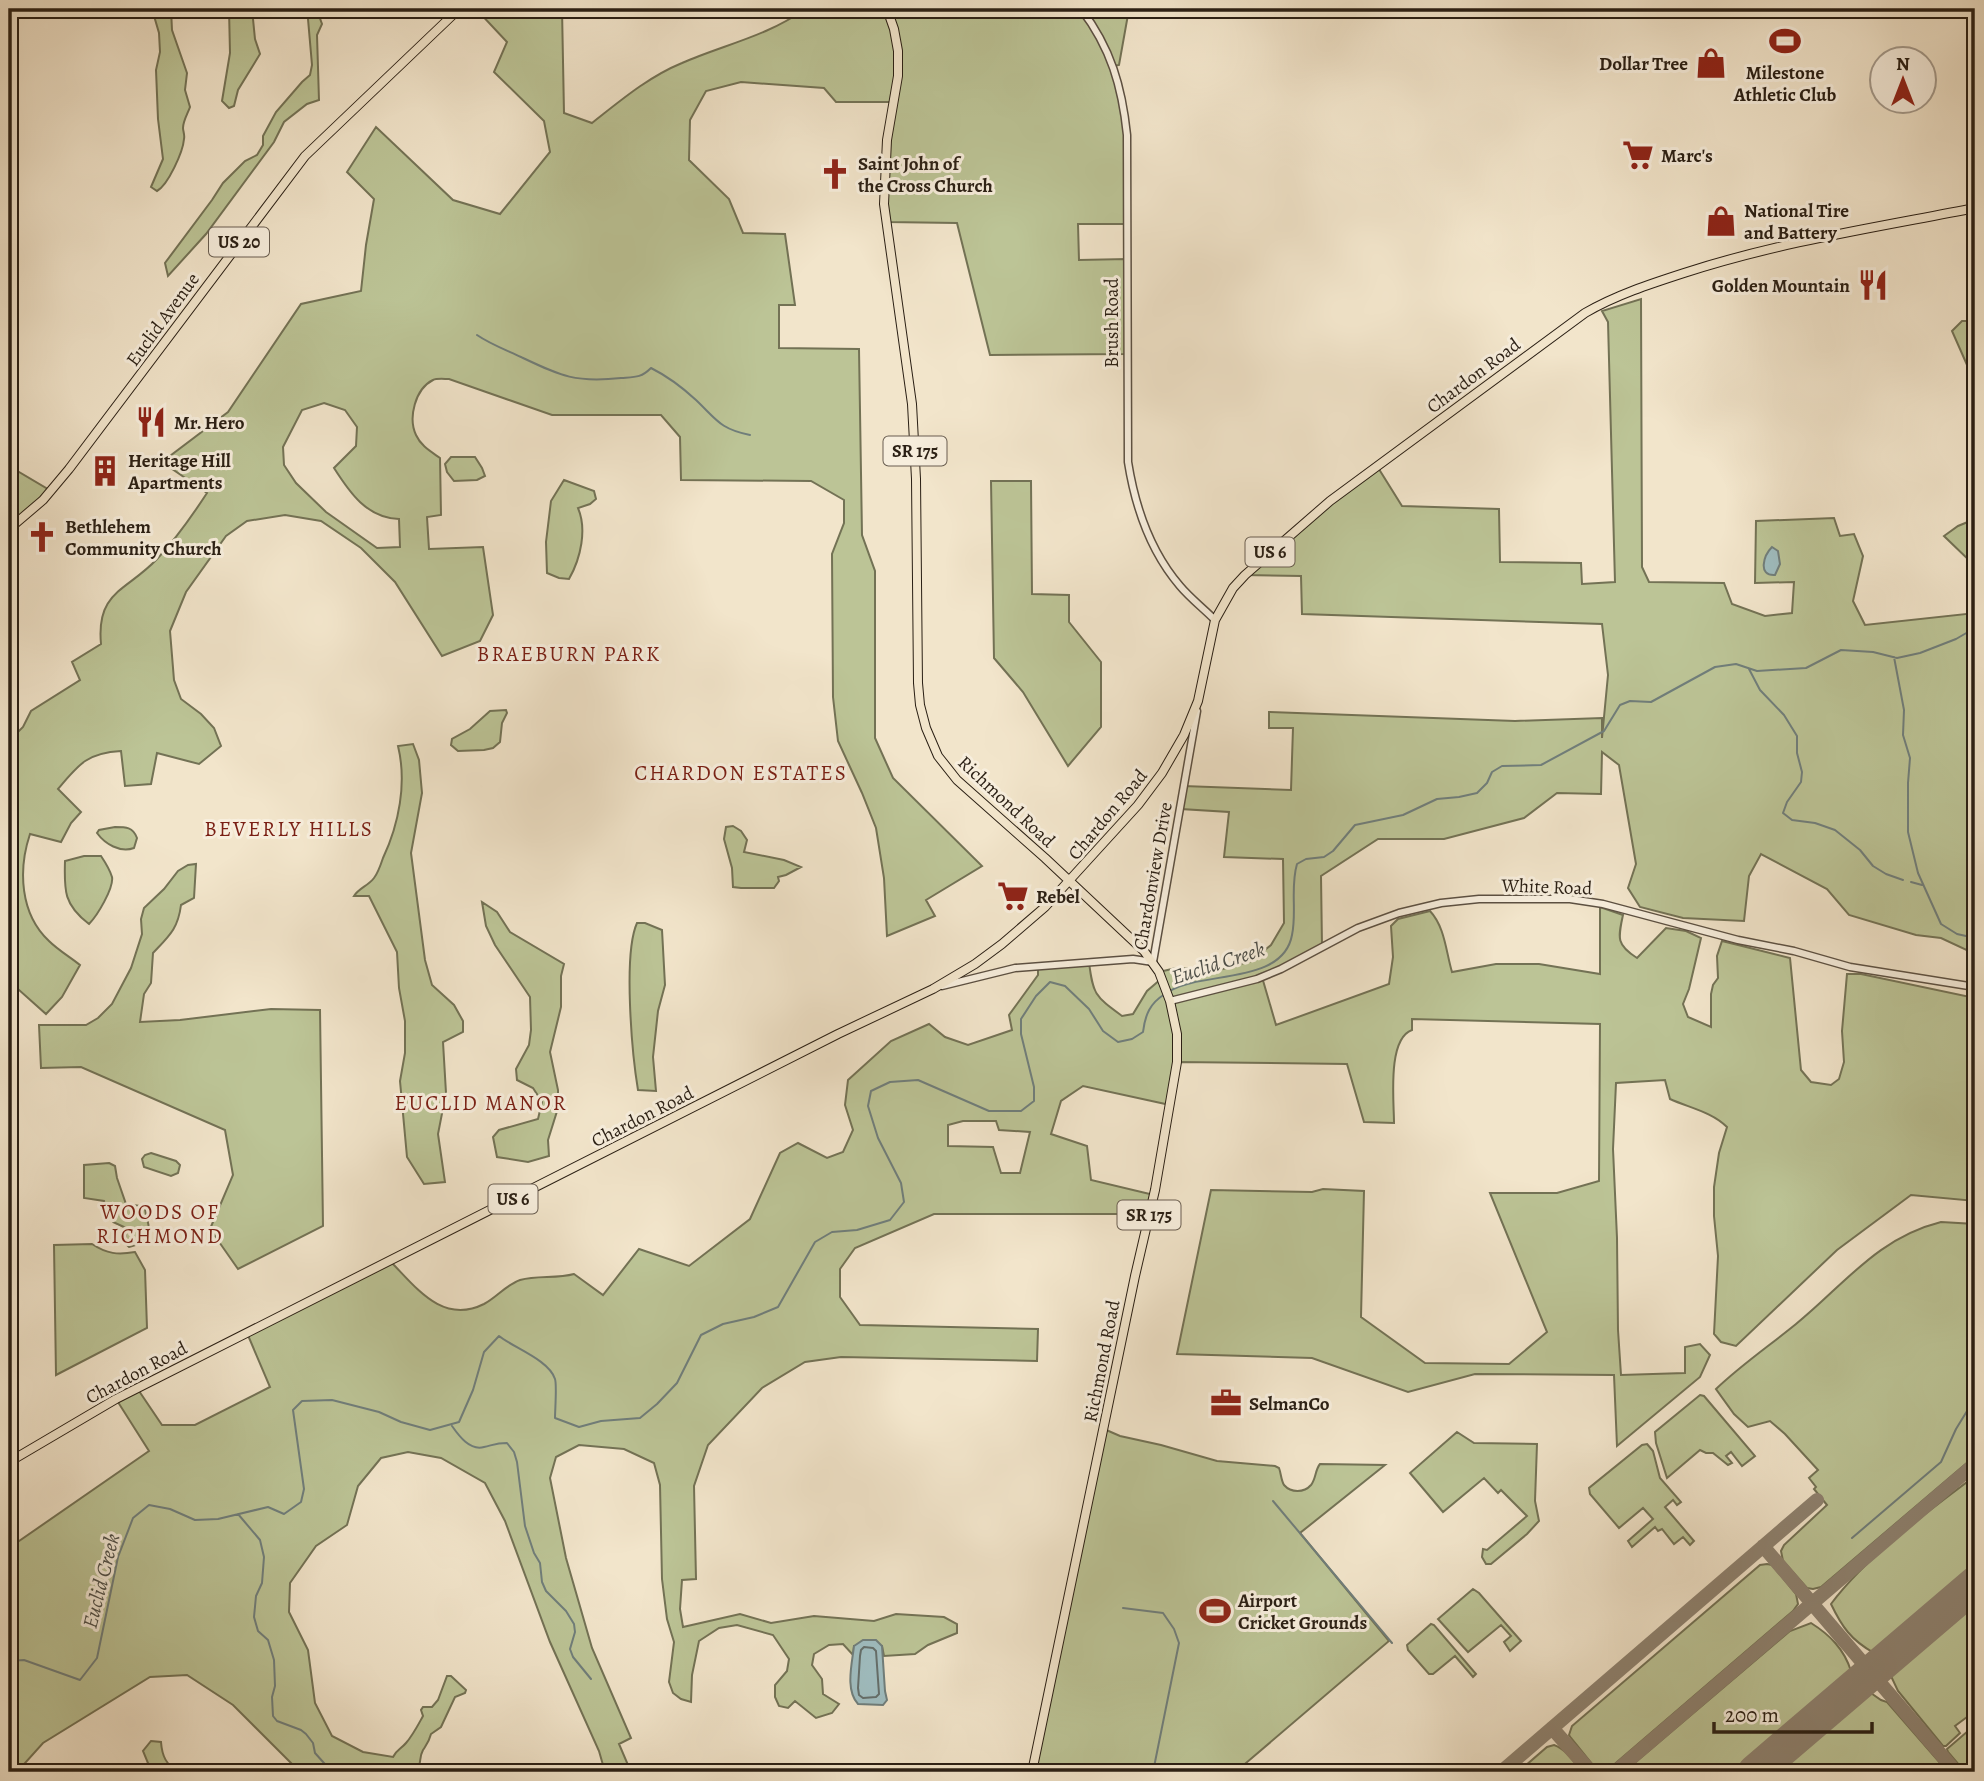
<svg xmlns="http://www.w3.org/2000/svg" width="1984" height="1781" font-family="Alegreya,serif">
<rect width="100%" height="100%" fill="#f2e5cb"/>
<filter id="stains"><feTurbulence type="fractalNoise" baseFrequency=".00286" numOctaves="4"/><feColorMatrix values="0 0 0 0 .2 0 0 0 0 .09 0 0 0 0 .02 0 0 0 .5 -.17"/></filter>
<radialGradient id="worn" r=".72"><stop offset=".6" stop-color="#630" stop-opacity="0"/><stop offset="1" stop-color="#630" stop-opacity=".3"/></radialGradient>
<path fill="#bcc496" stroke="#737255" stroke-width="2" fill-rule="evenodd" d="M152,9h19l1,21 15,43 -2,17 5,17c-2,6 -7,14 -7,21 0,3 2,7 1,11 -1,13 -16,46 -27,52l-6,-4 12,-28 -5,-40 -2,-49 4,-18 -1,-19z
M229,9h23l3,30 5,15 -22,36 -4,16 -5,2 -7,-7 8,-48z
M476,9h86l2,104 28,10c28,-22 56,-46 90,-60 41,-18 86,-27 123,-54h324l-10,56 -5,1 11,44 2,114h-49l1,36 48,-1v95l-137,1 -33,-132 -70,-1 -3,-18 9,-102h-57l-12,-14 -83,-6 -35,9 -16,29 -1,40 40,39 14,34 42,1 10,71h-16v43l80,1 3,186 13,36v167l18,40 89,88 -56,34 9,16 -48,20 -3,-58 -8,-50 -14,-35 -24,-52 -5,-44 -1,-143 12,-31v-23l-33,-19 -130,-1 -1,-43 -19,-22h-109l-103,-36c-5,0 -12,-1 -16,1 -18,9 -25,38 -17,55 5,11 14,16 24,23l1,57 -14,2 2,32 54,-2 10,68 -13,26 -38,15 -47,-74 -34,-34 -40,-27 -36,-6 -38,6 -21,15 -40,56 -16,39 4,49 7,19 20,15 13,14 7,18 -22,18 -42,-11 -6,31 -26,2 -4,-35c-34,2 -42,13 -63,38l23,23 -10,11 -10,19 -31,-8c-12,36 -10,80 19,107 9,9 21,16 31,24l-18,32 -16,17 -28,-25 -9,8v-256l14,-14 8,-16 49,-31 -8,-18 29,-18c-5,-53 26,-53 56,-85 19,-20 35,-43 50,-66l-45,-31 66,-50 73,-108 60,-13 5,-46 8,-46 -27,-27 29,-45 77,73 47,14 50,-62 -6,-31 -50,-49 13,-30zM324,403l21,7 12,17 -1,19 -22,22c16,25 33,50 65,51l1,28 -23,1 -51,-36 -30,-29 -12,-18 -1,-18 19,-37z
M318,13l4,11 -5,11 2,65 -12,4 -23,18 -10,20 -68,92 -38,42 -3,-13 47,-63 11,-17 22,-22 12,-6 6,-10v-9l13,-24 26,-30 8,-7 2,-10 -4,-46 2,-4z
M1641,299l1,268 7,15 75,1 8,21 33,12 27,-3 2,-31 -39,1 1,-62 78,-3 6,18 14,-2 9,22 -10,45 12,24 110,-12v341l-34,-16 -25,-3 -67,-20 -22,-26 -66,-35 -12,22 -5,45 -61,-3 -43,-11 -12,-19 8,-24 -17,-99 -17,-13 -1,42 -44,-1 -33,25 -80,21h-66l-57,37 1,70 -60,31 14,48 113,-41 4,-27 -2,-31 7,-7 32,-8c15,16 16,41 22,61l44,-8h43l61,10v-67l23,8c-5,23 -7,30 14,43l29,-30 20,3 15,7 -12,51 -6,15 5,13 23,10v-33l2,-9 5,-7 -1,-22 5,-15 68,17 11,112 10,12 20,3 8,-6 5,-17 -2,-31 5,-57h14l114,24v203l-64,-6 -74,55 -101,96 -15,-4 -7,-8 4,-78 -4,-40v-29l5,-34 8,-26c-15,-15 -37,-19 -57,-28l-5,-19 -49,3 -3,66 4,89 1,92 3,45 64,-2v-26l15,-3 10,11 -10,22 -83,69 -3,-71 -139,-1 -67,18 -96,-34 -135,-4 34,-164 101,2 11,-3 41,2 -3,126 64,46 84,1 38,-32 -57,-139h67l42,-12 1,-157 -188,-5v11c-25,9 -18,71 -18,93l-30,-1 -17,-58 -170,-2 -7,43 -87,-19 -22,15 -10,33 36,12 4,34 63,15 -5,19h-215l-79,34 -15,21v28l20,28 178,4 -1,32 -196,-4 -36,5 -43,26 -54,57 -14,41 2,93 -14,1 -2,29 3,18 57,-13 31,9 43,-7 60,5 22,-7 48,3 13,7v9l-29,12 -13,9 -31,2 -2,-10h-28l-1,9 -10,-11 -14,1 -15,9 -2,11 10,14 1,15 16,10 -7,9 -16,5 -21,-17 -7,7 -9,-2 -4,-9v-12l12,-14 2,-12 -16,-24 -36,-10 -18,3 -20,13 -7,34 -1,27 -10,-3 -8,-6 -4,-11 5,-40 -7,-23 -5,-40 -2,-94 -6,-22 -30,-14 -45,-4 -23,12 -6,21 16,80 26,90 39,90 -12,6 12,28h-26l-6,-21 -49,-109 -45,-121 -20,-38 -44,-25 -33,-6 -27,6 -23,28 -11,39 -31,21 -26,37 -1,29 19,38 7,53 17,33 31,16 30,5c3,-7 8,-8 13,-14 7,-8 12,-18 17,-27l-2,-6 2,-3h9l6,-7 9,-24h4l15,14 -1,3 -10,4 -14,30 -10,7c-2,8 -4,10 -8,16 -5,9 0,15 -9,22h-114l-67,-67 -46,-30 -37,2 -107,66 -26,29h-8v-224l140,-97 -33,-52 21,-11 25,37h33l75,-38 -23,-54 143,-72c26,26 52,64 94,43 13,-7 22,-19 36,-24 18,-5 36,-1 54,-6l29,21 36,-46 50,17 61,-47 30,-66 18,-10 29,15 16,-6 10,-22 -8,-25 3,-25 43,-39 38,-17 16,13 23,8 44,-15 -3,-15 29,-40v-9l51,-4c4,33 6,34 33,54l11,-2 14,-23 14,-12 -2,-7 17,-4 43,2 32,-9 20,-16 13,-22 -1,-64 -59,-2 5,-45 -48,-3 3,-23 107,4 2,-62h-24v-16l246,9 87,-3v20l6,-63 -6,-51 -300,-10 -1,-38 -56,-1 132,-109 25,40 97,3 1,53 81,1 1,21 33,-2 -7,-260 -6,-11zM963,1121h33l3,9 31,2 -10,41h-19l-8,-26 -45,-1v-21z
M1962,321h13v62l-23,-52z
M9,434l5,3 -5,29 42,25 -42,38z
M451,457h24l7,11 3,8 -8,4 -23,1 -7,-9 -2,-8z
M564,480l30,11 2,8 -6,5 -12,4c9,21 3,50 -9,71l-10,-1 -12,-5 -1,-31 5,-41z
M1031,481l1,113 37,1v27l32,40v65l-33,39 -45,-74 -29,-34 -3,-177z
M1975,519v47l-31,-30 14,-10z
M506,710l1,3 -5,10 -2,19 -7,6 -9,2 -26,1 -7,-6 1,-6 18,-10 20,-18z
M413,744l6,16 3,33 -11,60 14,107 7,25 22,20 9,16v11l-20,10 3,51 -8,41 7,48 -21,2 -17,-27 -7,-76 5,-28v-32l-6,-33 -2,-36 -28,-56h-15c5,-8 14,-10 20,-18 4,-5 7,-14 9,-20 16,-34 24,-75 15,-112z
M733,826l8,5 6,9 -3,12 40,8 17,7 -15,8 -8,2 1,4 -5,7h-33l-8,-1 -1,-19 -8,-29 2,-12z
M115,827c11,0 18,0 22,11l-3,10c-14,5 -29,-4 -37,-15l2,-3z
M84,856h17c4,6 9,14 11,21 2,11 -15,39 -23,47 -25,-19 -25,-33 -24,-63z
M196,864l-2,34 -13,7c-3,24 -12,31 -28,48l-2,30 -7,11 -4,28 40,-2 91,-11 49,1 3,216 -85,43 -28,-40 23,-54 -8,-45 -144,-63 -40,1 -2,-43h47l12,-7 14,-14 19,-36 11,-34 -1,-15 3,-11 20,-19 14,-18 10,-6z
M482,902l15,10 13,20 54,32 -3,12v31l-11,45 8,38v18l-10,32 1,16 -21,6 -31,-5 -4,-20 6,-7 39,-11 4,-17 -9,-14 -16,-8 -1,-11 13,-24 2,-15 -1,-33 -35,-52 -9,-19z
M637,923h8l17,7 3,55 -7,26 -5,46 3,34 -18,-1c-6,-36 -15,-136 -1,-167z
M151,1153l25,8 4,4 -2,8 -7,3 -27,-9 -2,-8 3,-4z
M109,1163l6,3 2,12 9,26 14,2 5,3 5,23c-3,9 -12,13 -21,15l-3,-3v-16l-13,-6 -9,-21 -20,-3v-33z
M1941,1222l34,2v232l-154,131 -8,2 -6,-1 -24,-27 -2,-10 3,-6 43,-40 -13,-16 2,-2 -7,-9 9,-8 -33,-36 -15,-13 -22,6 -14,-13 -18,-25c25,-24 53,-43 80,-65 48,-39 81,-86 145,-102z
M92,1244c15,10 26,11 43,8l10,18 2,58 -91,47 -2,-130z
M1700,1395l4,1 51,60 -13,10 -11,-14 -5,4 6,7 -4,2 -15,-12h-7l-6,-3 -33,28 -11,-35 -1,-11z
M1104,1429l16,7 41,9 56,16 58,5 4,2c2,5 2,12 5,17 7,8 20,8 27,0 5,-6 4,-15 9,-21l65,1 -85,68 89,108 -150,128 -7,3h-200z
M1457,1432l17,11 63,1 -2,57 4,20 -12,13 -36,30h-5l-4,-7 1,-8 4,1 40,-34 -26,-26 -3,3 -14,-15 -41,34 -33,-39z
M1647,1444l6,7 7,27 21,24 -4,3 -4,-5 -8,7 29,34 -4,4 -7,-8 -9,7 -12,-15 -4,2 -3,-4 -23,20 -4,-6 25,-22 -10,-11 -24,20 -29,-34 -1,-6 53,-43z
M1975,1476v91l-101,86c-23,-13 -32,-26 -43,-49 35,-47 97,-93 144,-128z
M1767,1564l5,1 24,29 2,10 -5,7 -183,157 -4,2 -10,-1 -25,-31 -2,-3 3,-9 188,-161z
M1473,1589l6,4 42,48 -11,10 -6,-9 7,-6 -10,-11 -33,27 -30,-33z
M1975,1600v172h-10l-17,-20 -1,-3 28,-24 -8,-8 -12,9 5,7 -14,13h-3l-45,-55 -8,-17z
M1811,1623c19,12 33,26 40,48l-117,101h-110l166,-141z
M1431,1624l3,1 42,49 -3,3 -18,-21 -22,18h-4l-21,-24 -1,-5z
M1868,1691l13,9 6,2 61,70h-175z
M151,1741l10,1c1,14 5,23 18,30h-31l2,-4 -7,-17z
M1554,1745c12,4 20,17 28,27h-64l29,-25z"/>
<path fill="#9fbdc0" stroke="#707e7b" stroke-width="2" d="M1772,547l6,4 2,13 -5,11c-18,1 -11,-20 -3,-28z
M863,1640h13l6,6 3,45 2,9 -4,5 -25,-1c-13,-14 -6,-40 -4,-58z"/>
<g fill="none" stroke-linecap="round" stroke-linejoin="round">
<path stroke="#646e6a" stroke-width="2" d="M864,1647l9,1 3,3 3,43 -3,3 -13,1 -4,-3 -1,-7 2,-32 1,-6z"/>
<path stroke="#707e7b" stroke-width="2" d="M477,335c13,9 29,15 44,22 40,19 54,26 100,21 14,-1 20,0 30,-10 16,8 32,20 45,32 21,20 24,29 54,35
M1894,657l10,53 -1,25 7,23 -2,25v49l10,41 23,51 16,10 18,4
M1749,669l11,21 24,25 13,21v17l5,19 -1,10 -14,20 -4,11 9,7 23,3 20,7 25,20 13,16 13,8 17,6
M1911,882l11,3
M1170,991c32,-20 113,-6 122,-56 5,-23 -2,-48 5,-71l9,-5 18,-2 9,-6 22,-26 48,-10 34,-16 22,-2 18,-4 10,-10 5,-11 10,-6 39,-1 63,-34 16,-26 10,-4 21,1 64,-35 21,-3 21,7 49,-3 35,-18 32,2 24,6 23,-5 36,-14 19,-11
M452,1426c7,10 18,25 32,21 9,-2 12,-4 23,-4l7,9 3,10 8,64 9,27 6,10 2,19 4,9 20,20 8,13 1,8 -5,17 3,8 18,22
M1273,1501l119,142
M238,1514l22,26 4,17 -2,26 -6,13 -2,21 4,14 10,9 6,20 1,26 -3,11 1,19 4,5 24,9 5,4 7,9 2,10 17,19
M1852,1538l89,-76 15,-33 19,-31
M1123,1608l40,5 11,16 5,14 -26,129
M9,1661l15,-1 56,20 17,-22 21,-101 15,-39 16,-13 21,4 25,11 23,-1 50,-12 16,7 17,-12 3,-13 -11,-79 9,-9 30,-1 47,12 22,10 29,8 29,-8 14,-32 11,-38 15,-16c15,12 50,24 56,43 2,6 0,31 0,39l24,9 22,-6 39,-3 17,-14 20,-21 24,-48 22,-11 31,-7 24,-10 37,-65 17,-10 25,-2 33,-10 14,-18 -3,-19 -23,-45 -10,-32 3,-15 19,-9 28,-2 71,31h32l13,-10v-14l-13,-53v-15l15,-23 14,-14 15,4 24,23 14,22 15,11 14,-3 11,-7c2,-17 7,-29 22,-38"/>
<path stroke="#8e8270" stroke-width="14" d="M1763,1546l193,226
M1552,1728l39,44
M1501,1772l316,-272
M1615,1772l360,-308"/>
<path stroke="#8e8270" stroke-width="35" d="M1755,1772l220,-188"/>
<defs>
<path id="minor" d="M1081,9c30,39 41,78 46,126l1,327c7,44 22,89 52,124 10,12 23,22 35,34
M942,986l73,-18 118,-9 20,3 44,-251
M1170,1001l87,-22 24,-10 77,-41 41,-15 42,-10 38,-4h91l33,5 135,36 56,11 56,16 125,20"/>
<path id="major" d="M887,9l7,20 4,22v25l-11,64 -3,64 28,200 4,75 2,204 2,22 6,23 12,28 19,24 88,78 99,93 15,21 11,29 7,33v28l-22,128 -20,86 -103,496
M9,529l34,-29 26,-31 236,-313 154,-147
M9,1462l107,-63 722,-365 95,-45 42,-25 27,-20 43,-37 93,-102 24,-32 22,-38 14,-34 17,-81 18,-32 12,-13 85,-74 255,-188c31,-18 65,-29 99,-40 95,-31 194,-46 291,-65"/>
</defs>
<use href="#minor" stroke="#5c5042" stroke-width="9"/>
<use href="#major" stroke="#2a1f14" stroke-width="10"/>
<use href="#minor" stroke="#f7eedd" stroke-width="6"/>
<use href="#major" stroke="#f2e5cb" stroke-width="8"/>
</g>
<defs>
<symbol id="stadium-bare" viewBox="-9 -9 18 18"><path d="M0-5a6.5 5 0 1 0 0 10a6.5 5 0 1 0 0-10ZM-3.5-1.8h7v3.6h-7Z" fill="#8f2418" stroke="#f7eedd" stroke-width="2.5" paint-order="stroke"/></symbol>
<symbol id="shop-bare" viewBox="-9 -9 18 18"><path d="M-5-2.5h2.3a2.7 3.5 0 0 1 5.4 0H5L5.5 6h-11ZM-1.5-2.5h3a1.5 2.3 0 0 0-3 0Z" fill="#8f2418" stroke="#f7eedd" stroke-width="2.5" paint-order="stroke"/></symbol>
<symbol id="supermarket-bare" viewBox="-9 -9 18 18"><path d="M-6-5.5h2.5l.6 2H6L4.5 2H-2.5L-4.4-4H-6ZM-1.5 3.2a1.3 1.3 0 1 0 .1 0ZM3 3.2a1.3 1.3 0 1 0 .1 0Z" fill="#8f2418" stroke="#f7eedd" stroke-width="2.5" paint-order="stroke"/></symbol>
<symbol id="church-bare" viewBox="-9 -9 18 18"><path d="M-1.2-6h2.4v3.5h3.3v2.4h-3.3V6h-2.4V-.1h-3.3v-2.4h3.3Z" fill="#8f2418" stroke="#f7eedd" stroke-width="2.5" paint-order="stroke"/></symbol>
<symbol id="restaurant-bare" viewBox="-9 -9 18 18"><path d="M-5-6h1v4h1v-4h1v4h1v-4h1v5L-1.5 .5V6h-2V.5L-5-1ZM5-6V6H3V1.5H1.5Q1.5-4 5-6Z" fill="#8f2418" stroke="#f7eedd" stroke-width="2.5" paint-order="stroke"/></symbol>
<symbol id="building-bare" viewBox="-9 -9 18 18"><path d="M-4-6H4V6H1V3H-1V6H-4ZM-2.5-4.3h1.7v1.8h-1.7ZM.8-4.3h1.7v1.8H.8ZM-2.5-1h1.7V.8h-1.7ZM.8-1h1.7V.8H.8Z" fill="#8f2418" stroke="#f7eedd" stroke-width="2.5" paint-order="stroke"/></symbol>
<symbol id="office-bare" viewBox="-9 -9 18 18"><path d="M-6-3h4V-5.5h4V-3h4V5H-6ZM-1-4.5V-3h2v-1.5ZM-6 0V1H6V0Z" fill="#8f2418" stroke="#f7eedd" stroke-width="2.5" paint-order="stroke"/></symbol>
</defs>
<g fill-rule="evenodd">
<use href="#stadium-bare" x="1763" y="19" width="44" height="44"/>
<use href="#shop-bare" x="1689" y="41" width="44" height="44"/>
<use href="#supermarket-bare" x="1616" y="133" width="44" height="44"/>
<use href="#church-bare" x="813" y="152" width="44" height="44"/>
<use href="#shop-bare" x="1699" y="199" width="44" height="44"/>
<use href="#restaurant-bare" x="1851" y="263" width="44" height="44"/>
<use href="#restaurant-bare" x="129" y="400" width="44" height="44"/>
<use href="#building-bare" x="83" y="449" width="44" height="44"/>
<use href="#church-bare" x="20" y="515" width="44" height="44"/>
<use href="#supermarket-bare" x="991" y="874" width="44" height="44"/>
<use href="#office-bare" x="1204" y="1381" width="44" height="44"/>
<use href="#stadium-bare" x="1193" y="1589" width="44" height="44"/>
</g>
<g text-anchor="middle" stroke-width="6" stroke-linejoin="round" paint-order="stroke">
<g fill="#f7eedd" stroke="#685d50" stroke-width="2">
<rect x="209" y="227.5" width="60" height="29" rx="5"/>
<rect x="883.5" y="436.5" width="63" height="29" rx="5"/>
<rect x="1245.5" y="537.5" width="49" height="29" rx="5"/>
<rect x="488.5" y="1184.5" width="49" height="29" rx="5"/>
<rect x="1117.5" y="1200.5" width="63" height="29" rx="5"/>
</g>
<g font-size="18" font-weight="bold" fill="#2a1f14">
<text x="239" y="248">US 20</text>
<text x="915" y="457">SR 175</text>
<text x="1270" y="558">US 6</text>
<text x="513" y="1205">US 6</text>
<text x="1149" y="1221">SR 175</text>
</g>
<g font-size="19" font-weight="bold" fill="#2a1f14" stroke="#f7eedd" text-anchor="start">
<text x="1688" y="70" text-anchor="end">Dollar Tree</text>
<text x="1785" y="79" text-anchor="middle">Milestone<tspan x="1785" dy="22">Athletic Club</tspan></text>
<text x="1661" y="162">Marc's</text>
<text x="858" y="170">Saint John of<tspan x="858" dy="22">the Cross Church</tspan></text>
<text x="1744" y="217">National Tire<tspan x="1744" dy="22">and Battery</tspan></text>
<text x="1850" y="292" text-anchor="end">Golden Mountain</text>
<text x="174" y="429">Mr. Hero</text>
<text x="128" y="467">Heritage Hill<tspan x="128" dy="22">Apartments</tspan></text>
<text x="65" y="533">Bethlehem<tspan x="65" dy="22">Community Church</tspan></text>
<text x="1036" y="903">Rebel</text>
<text x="1249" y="1410">SelmanCo</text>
<text x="1238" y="1607">Airport<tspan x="1238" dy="22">Cricket Grounds</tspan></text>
</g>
<g font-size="19" fill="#2a1f14" stroke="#f7eedd">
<text transform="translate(162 319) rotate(-54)" y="7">Euclid Avenue</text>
<text transform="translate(1111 323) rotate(-90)" y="7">Brush Road</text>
<text transform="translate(1473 375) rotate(-37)" y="7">Chardon Road</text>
<text transform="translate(1007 801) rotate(43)" y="7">Richmond Road</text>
<text transform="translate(1107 814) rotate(-50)" y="7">Chardon Road</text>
<text transform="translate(1152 876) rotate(-80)" y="7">Chardonview Drive</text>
<text transform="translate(1547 886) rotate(2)" y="7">White Road</text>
<text transform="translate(642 1116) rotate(-27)" y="7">Chardon Road</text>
<text transform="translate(1101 1361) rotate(-79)" y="7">Richmond Road</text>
<text transform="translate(136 1372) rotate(-28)" y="7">Chardon Road</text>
</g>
<g font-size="21" letter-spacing="2" fill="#7a1f14" stroke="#f7eedd">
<text x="569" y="661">BRAEBURN PARK</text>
<text x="741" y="780">CHARDON ESTATES</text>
<text x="289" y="836">BEVERLY HILLS</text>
<text x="481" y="1110">EUCLID MANOR</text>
<text x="160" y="1219">WOODS OF<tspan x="160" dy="24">RICHMOND</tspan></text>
</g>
<g font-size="21" font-style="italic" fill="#4d4e48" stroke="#f7eedd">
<text transform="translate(1218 963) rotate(-18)" y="7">Euclid Creek</text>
<text transform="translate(101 1581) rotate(-76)" y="7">Euclid Creek</text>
</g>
</g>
<rect width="1984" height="1781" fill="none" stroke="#f2e5cb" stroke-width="35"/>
<rect x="10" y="10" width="1963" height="1760" fill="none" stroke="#2a1f14" stroke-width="3.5"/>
<rect x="18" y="18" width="1949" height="1746" fill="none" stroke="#2a1f14" stroke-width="2"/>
<g transform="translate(1903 80)"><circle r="33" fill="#f7eedd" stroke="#a59b8d" stroke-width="2"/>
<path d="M0-5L12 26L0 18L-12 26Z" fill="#8f2418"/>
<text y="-10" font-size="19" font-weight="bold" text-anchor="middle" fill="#2a1f14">N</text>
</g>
<path d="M1714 1722v10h158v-10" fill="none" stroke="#2a1f14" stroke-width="3.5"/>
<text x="1725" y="1722" font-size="21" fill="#2a1f14" stroke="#f7eedd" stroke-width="5" paint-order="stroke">200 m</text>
<rect width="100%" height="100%" filter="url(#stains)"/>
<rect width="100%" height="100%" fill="url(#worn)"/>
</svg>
